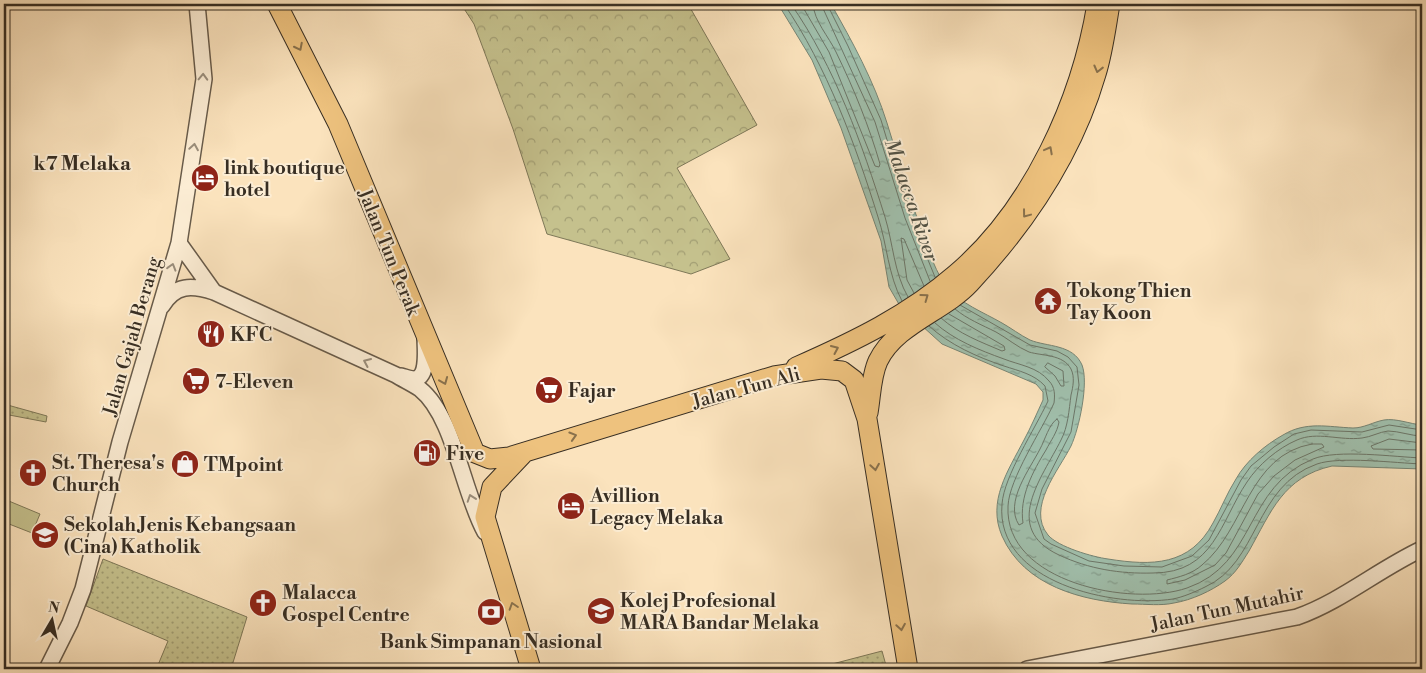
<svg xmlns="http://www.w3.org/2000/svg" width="1426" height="673" font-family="'Libre Bodoni',serif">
<defs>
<pattern id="grass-dots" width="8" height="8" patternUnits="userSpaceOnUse" patternTransform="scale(1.25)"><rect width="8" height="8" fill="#c5c18d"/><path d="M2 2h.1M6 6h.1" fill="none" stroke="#a19d73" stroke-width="1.8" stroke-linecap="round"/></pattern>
<pattern id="forest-crowns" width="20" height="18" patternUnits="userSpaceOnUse" patternTransform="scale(1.25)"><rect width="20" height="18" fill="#c5c18d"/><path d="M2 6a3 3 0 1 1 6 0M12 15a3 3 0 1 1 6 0" fill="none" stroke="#a19d73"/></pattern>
<pattern id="water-ripples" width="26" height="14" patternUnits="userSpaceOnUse" patternTransform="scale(1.25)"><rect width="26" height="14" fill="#a0bfac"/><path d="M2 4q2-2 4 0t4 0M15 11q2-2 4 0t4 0" fill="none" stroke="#839c8c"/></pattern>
</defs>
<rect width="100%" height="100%" fill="#fbe3bd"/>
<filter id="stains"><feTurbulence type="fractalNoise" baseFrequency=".004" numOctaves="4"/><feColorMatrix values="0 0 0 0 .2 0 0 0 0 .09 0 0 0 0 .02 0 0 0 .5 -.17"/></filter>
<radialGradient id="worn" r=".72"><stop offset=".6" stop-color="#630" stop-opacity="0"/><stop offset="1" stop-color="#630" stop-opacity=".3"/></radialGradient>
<path fill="url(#grass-dots)" stroke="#7e7858" d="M4,404l43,12 -1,6 -42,-8z
M103,559l144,58 -16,52h-65l-8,-4 10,-24 -82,-35z
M882,651l5,18h-74z"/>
<path fill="url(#forest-crowns)" stroke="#7e7858" d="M461,4h227l69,121 -80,43 53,91 -39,15 -144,-40 -34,-105 -39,-105z"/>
<path fill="#c5c18d" stroke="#7e7858" d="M4,499l36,15 -8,19 -28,-11z"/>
<path fill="url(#water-ripples)" stroke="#768575" d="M778,4h53c21,37 43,77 56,119 12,38 23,77 37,114 6,17 12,36 23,50 14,17 36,25 55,36 9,5 18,12 28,17 17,7 43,4 52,25 7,18 -3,64 -11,81 -12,24 -45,62 -23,89 10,12 45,22 60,24 44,7 82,7 105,-36 8,-14 14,-30 23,-44 10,-18 29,-34 47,-44 23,-14 45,-8 70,-7 11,0 20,-6 31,-8 12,-2 26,4 38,5v44l-90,-3c-49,11 -61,46 -83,85 -7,11 -13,22 -24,30 -14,10 -33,19 -51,22 -13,3 -28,1 -42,1 -50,-3 -108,-18 -130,-68 -15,-35 6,-65 22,-96 7,-13 13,-27 19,-40v-8l-7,-8 -94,-40 -42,-38 -11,-19 -8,-46 -40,-113 -29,-68z"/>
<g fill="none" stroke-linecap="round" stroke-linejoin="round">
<path stroke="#6c7668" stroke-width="1" d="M784,4c43,63 71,139 94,213 9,27 10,58 24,84
M791,4c44,63 71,140 94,213 8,26 9,56 23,80
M801,4l28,48 46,114 4,1 1,-3c-11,-38 -26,-75 -44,-112 -7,-15 -22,-31 -23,-48
M821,4l54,118 30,96 25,63
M827,4l21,42 33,74 29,96 25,61
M914,293l-7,-13 -6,-42 3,1 20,47
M960,305l70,40 27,6 11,6 9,10 2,18 -8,47 -29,57 -7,24 9,26 7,5 38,17 35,5 38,1 30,-11 17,-16 32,-60 10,-14 23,-19 20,-13 17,-4 51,2 27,-7 33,5
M955,309c12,10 27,16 41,23 11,6 21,15 33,20 13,4 34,2 42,17 4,8 2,18 0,26 -2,15 -3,32 -10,45 -19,38 -60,88 -2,115 30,14 61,19 94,18 61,0 67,-51 94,-91 11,-17 31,-34 50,-42 20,-9 43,1 65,-2 9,-1 17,-6 26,-7 11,0 23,5 34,5
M941,318c18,16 40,24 61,33l3,-1 -1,-4 -55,-32
M935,323c19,17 44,27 69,36 15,6 34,8 45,22 6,6 6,14 5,22 -12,27 -45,76 -46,103 -4,77 124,101 179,82 70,-24 57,-101 126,-129 24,-10 82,-2 109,-1
M929,326c21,19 48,31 75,40 15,5 30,8 41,20l3,15c-13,28 -44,75 -46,103 -7,79 112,104 171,95 10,-2 22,-7 32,-12 54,-24 49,-101 112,-123 23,-8 78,-1 105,0
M1048,363l15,8 1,15h-3l-6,-10 -10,-9z
M1057,419l2,3c-2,11 -8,18 -13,28 -13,21 -27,47 -23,73l-4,2c-15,-23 11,-56 21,-76 5,-9 9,-25 17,-30z
M1422,443l-33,-4 -18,7 2,3 49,1
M1312,444h10l2,3 -29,13 -21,16 -16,18 -32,59 -11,12 -30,15 -18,4v-4c12,-3 25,-6 35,-15 43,-35 46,-110 110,-121z"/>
<defs>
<path id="minor" d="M179,243l35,49
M162,306c13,-22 30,-21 52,-14l182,83c8,5 17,9 24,14 34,27 43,104 65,143
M401,376c4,1 9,3 13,3 15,-1 11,-31 11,-41
M47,669l23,-46 13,-34 37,-147 59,-199 25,-164 -7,-75
M1027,669l270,-52c45,-16 82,-48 125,-68"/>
<path id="major" d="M277,4l61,120 137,329 15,6 19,-2 265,-81 47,-7 21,2 12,9 13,39 41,250
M796,367c57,-25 113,-52 160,-93 77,-66 125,-173 141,-270
M868,413c3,-17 3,-37 10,-52 18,-37 65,-49 92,-78 56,-60 103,-130 126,-209 7,-22 10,-47 14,-70
M524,453l-32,34 -7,30 46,152"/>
</defs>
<use href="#minor" stroke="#685b4a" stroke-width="18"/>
<use href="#major" stroke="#372e23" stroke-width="21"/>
<use href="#minor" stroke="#fcedd4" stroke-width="15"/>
<use href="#major" stroke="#eec27e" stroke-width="19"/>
</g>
<defs><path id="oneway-chevron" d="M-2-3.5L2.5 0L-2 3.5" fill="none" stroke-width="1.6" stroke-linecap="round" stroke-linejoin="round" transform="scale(1.25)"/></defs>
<g stroke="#89714c">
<use href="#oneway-chevron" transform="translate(299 47) rotate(63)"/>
<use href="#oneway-chevron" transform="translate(1098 69) rotate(104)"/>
<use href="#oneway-chevron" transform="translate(1049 150) rotate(-62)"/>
<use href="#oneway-chevron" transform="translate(1026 214) rotate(127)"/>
<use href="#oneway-chevron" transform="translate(925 297) rotate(-36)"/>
<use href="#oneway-chevron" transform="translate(835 349) rotate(-24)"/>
<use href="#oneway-chevron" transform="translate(444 381) rotate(68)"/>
<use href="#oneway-chevron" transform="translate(573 436) rotate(-17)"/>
<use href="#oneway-chevron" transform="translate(875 467) rotate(81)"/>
<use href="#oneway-chevron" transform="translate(513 606) rotate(-108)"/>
<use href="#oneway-chevron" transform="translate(901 627) rotate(81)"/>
</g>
<g stroke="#9a8e7c">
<use href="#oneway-chevron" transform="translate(203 77) rotate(-88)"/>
<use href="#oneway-chevron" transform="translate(194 147) rotate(-81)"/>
<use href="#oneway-chevron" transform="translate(172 267) rotate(-73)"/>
<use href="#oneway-chevron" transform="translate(367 362) rotate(-156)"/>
<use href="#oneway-chevron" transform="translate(471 498) rotate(-109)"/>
</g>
<defs>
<symbol id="hotel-disc" viewBox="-11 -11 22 22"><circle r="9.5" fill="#8f2418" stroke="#fcedd4"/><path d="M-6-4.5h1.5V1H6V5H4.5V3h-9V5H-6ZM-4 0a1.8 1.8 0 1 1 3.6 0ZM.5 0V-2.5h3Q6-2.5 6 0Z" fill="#fff"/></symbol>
<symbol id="temple-disc" viewBox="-11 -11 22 22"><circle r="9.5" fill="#8f2418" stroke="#fcedd4"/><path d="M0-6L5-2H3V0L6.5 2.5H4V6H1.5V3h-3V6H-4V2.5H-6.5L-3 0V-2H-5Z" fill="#fff"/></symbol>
<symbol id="restaurant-disc" viewBox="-11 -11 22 22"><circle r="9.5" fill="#8f2418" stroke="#fcedd4"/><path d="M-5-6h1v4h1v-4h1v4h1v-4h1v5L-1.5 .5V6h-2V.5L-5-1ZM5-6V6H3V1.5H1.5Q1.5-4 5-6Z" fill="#fff"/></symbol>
<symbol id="supermarket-disc" viewBox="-11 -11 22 22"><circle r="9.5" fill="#8f2418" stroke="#fcedd4"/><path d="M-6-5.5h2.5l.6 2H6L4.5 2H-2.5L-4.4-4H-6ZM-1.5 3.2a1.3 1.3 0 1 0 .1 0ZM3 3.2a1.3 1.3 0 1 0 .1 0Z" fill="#fff"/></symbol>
<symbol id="fuel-disc" viewBox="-11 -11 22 22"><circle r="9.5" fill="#8f2418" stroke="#fcedd4"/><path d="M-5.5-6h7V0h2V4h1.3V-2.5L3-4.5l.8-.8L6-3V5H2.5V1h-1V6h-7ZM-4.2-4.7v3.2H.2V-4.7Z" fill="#fff"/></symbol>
<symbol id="shop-disc" viewBox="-11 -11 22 22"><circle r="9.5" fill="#8f2418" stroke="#fcedd4"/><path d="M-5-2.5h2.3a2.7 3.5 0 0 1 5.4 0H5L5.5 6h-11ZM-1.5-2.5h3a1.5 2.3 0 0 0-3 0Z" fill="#fff"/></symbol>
<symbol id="church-disc" viewBox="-11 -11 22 22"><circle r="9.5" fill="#8f2418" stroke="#fcedd4"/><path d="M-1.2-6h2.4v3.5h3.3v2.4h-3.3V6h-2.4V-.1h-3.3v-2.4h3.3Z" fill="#fff"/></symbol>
<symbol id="school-disc" viewBox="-11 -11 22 22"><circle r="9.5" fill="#8f2418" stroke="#fcedd4"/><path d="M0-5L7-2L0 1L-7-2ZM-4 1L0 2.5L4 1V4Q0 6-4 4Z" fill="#fff"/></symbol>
<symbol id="university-disc" viewBox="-11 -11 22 22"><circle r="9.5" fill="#8f2418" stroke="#fcedd4"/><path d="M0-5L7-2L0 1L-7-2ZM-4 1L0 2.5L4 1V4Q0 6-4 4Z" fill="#fff"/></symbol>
<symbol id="bank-disc" viewBox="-11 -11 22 22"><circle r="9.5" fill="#8f2418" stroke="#fcedd4"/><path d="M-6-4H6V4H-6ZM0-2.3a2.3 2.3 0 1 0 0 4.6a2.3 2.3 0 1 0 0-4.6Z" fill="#fff"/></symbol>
</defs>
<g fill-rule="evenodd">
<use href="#hotel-disc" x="189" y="162" width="32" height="32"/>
<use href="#temple-disc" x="1032" y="285" width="32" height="32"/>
<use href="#restaurant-disc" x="195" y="318" width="32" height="32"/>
<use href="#supermarket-disc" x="180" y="365" width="32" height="32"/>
<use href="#supermarket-disc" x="533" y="374" width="32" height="32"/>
<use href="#fuel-disc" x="411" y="437" width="32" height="32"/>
<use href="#shop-disc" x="169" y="448" width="32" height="32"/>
<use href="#church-disc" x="17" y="457" width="32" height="32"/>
<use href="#hotel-disc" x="555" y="490" width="32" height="32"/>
<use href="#school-disc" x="29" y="519" width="32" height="32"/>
<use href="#church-disc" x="247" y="587" width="32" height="32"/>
<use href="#university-disc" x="585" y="595" width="32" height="32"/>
<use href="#bank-disc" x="475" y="596" width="32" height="32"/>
</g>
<g text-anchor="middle" stroke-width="4" stroke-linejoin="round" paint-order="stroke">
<g font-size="19" font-weight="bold" fill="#372e23" stroke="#fcedd4" text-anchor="start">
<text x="224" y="174">link boutique<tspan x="224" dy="22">hotel</tspan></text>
<text x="1067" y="297">Tokong Thien<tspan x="1067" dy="22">Tay Koon</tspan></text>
<text x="230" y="341">KFC</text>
<text x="215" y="388">7-Eleven</text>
<text x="568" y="397">Fajar</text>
<text x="446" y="460">Five</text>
<text x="52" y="469">St. Theresa's<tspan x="52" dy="22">Church</tspan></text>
<text x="204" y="471">TMpoint</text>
<text x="590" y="502">Avillion<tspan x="590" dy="22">Legacy Melaka</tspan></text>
<text x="64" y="531">Sekolah Jenis Kebangsaan<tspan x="64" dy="22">(Cina) Katholik</tspan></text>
<text x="282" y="599">Malacca<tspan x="282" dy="22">Gospel Centre</tspan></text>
<text x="620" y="607">Kolej Profesional<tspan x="620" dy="22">MARA Bandar Melaka</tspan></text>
<text x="491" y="648" text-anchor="middle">Bank Simpanan Nasional</text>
</g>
<g font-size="19" fill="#372e23" stroke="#fcedd4">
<text transform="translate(390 252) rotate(68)" y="7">Jalan Tun Perak</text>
<text transform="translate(131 336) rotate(-74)" y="7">Jalan Gajah Berang</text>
<text transform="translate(746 387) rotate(-15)" y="7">Jalan Tun Ali</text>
<text transform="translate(1227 608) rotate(-12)" y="7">Jalan Tun Mutahir</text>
</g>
<g font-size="20" font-weight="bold" fill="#372e23" stroke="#fcedd4">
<text x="82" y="170">k7 Melaka</text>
</g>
<g font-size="20" font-style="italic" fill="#515245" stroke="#fcedd4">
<text transform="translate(912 200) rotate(71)" y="7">Malacca River</text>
</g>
</g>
<rect width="1426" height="673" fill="none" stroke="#fbe3bd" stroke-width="20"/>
<rect x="5" y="5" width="1416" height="663" fill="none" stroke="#372e23" stroke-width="2.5"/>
<rect x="10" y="10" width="1406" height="653" fill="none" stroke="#372e23"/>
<g transform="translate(52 620) rotate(9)" stroke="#fcedd4" stroke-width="4" paint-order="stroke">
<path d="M0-4L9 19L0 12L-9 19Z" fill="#372e23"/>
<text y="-8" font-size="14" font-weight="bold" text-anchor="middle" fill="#372e23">N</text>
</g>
<rect width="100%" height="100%" filter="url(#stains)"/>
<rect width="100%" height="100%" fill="url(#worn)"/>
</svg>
